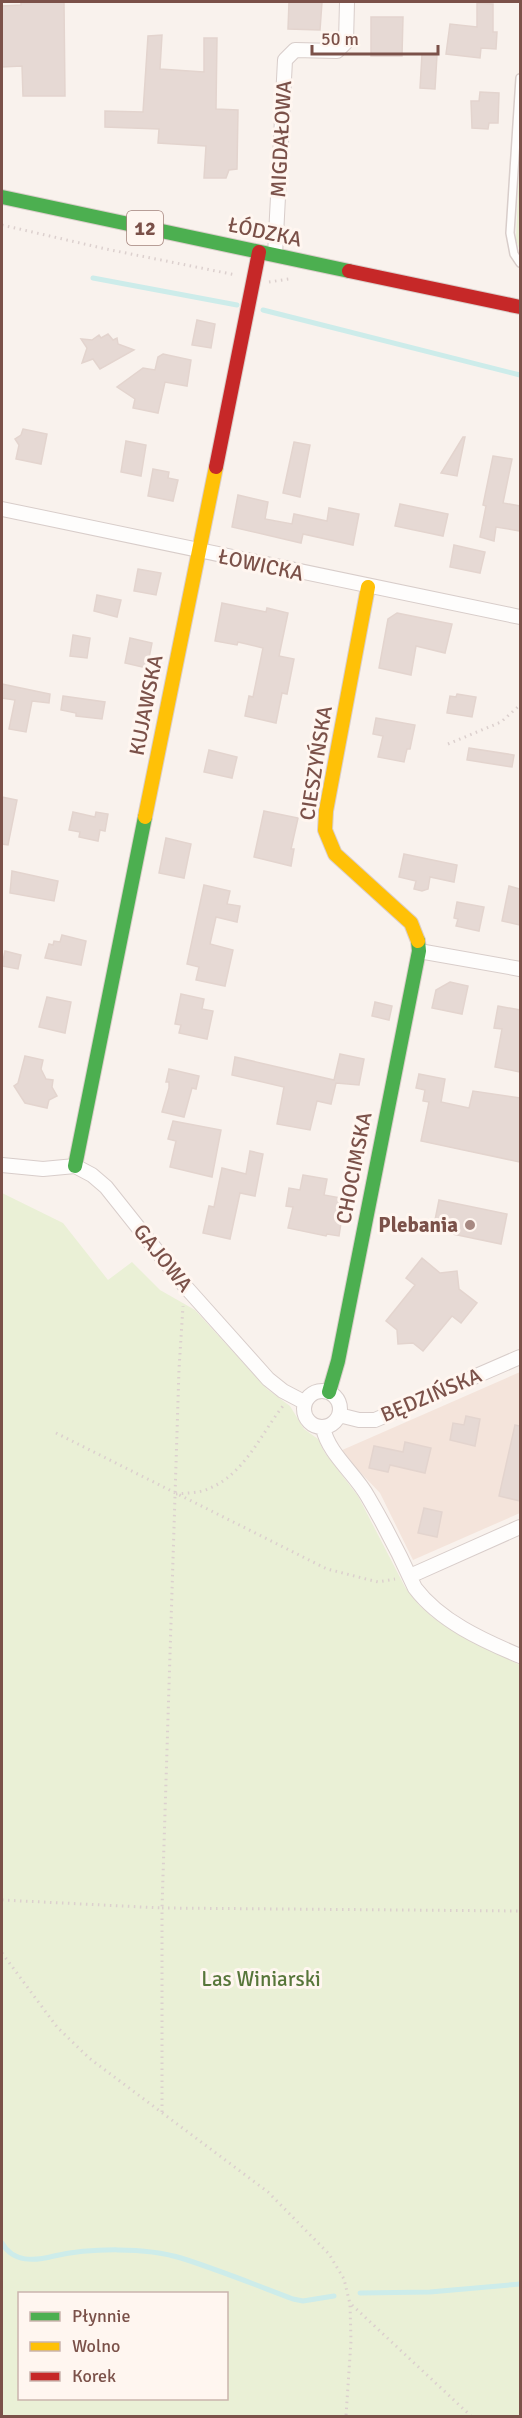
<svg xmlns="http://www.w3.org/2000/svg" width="522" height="2418" font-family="Signika,sans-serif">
<rect width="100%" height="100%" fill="#f9f2ed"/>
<path fill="#f4e4db" d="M520,1372v141l-107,47 -33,-67 -40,-42z"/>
<path fill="#eaf0d6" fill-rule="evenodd" d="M520,148v104l-4,-13z
M2,1193l61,30 45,57 24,-18 28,28 35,20 72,79 23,17 14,23 14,10 7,14 33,43 47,91 13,17 14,13 24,16 64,32v751h-518zM20,2294h206v104h-206z"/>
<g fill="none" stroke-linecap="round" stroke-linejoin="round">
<path stroke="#cdecea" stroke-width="5" d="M93,278l144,27
M263,310l257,65
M2,2243c11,20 33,18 52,13 35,-8 92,-9 127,2 38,12 75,27 112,41l10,2 31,-5
M360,2293l70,-1 90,-8"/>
</g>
<path fill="#e6d9d4" stroke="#e3d4ce" stroke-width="1.5" d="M21,2h43l1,94h-42l-1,-30 -20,1v-61l19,-1z
M289,2h33l-2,28 -32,-1z
M477,3l16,1v28h4l-1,17 -15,-1 -1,10 -34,-4 4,-30 27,3z
M371,17h32l-1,39h-31z
M162,35l-2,34 44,3v-34h13l-1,71 22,1 -1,59 -8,1 -3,8h-22l2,-32 -48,-3 1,-14 -54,-2v-16l38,1 5,-76z
M422,54l15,1 -2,34 -15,-1z
M480,92l19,1 -1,30h-9l-1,6 -16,-1 -1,-27h8z
M197,320l18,4 -4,24 -19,-3z
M108,334l5,6 4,-2 1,6 16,6 -34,19 -7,-10 -11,4 5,-15 -6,-9 11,1 7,-5 2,3z
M163,354l28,6 -4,26 -22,-4 -7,31 -25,-5 2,-9 -18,-12 26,-19 12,2 3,-13z
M23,429l24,5 -6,30 -25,-5 3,-14 -4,-6 6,-4z
M463,437h2l-8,39 -16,-3z
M126,441l20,4 -5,31 -20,-4z
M294,442l16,3 -10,52 -17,-4z
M493,456l19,3 -9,44 17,3v25l-24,-4 -2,14 -14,-4 6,-31 -3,-1z
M153,469l16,3 -1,6 10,2 -5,21 -25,-5z
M238,495l30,7 -3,17 27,5 2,-10 33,7 2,-13 30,6 -6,31 -50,-11 -2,9 -69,-16z
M400,504l48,10 -5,22 -48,-10z
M454,545l31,7 -5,21 -30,-6z
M138,569l23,4 -5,22 -22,-4z
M97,595l24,5 -4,17 -23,-6z
M222,603l44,9 1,-4 21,5 -9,43 15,3 -7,35 -5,-1 -6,30 -31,-7 4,-20 4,1 10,-49 -25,-6 -1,3 -22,-4z
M397,613l55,11 -7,29 -29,-7 -5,29 -32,-7 9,-49z
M73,635l17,3 -3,20 -17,-2z
M130,638l22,5 -5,25 -22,-5z
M2,684l48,10 -1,9 -17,-2 -6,31 -17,-3 6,-29 -13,-2z
M457,694l19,3 -4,20 -25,-4 3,-17 6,1z
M63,696l42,6 -3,17 -26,-3v-3l-15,-3z
M376,718l39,7 -5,24h-3l-3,13 -26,-5 5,-21 -10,-2z
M469,748l45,7 -2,12 -45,-7z
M209,750l28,7 -5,21 -28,-6z
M2,797l15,3 -9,45 -6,-1z
M264,811l34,7 -7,31h3l-3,17 -37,-9z
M73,812l22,5 1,-5 12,2 -3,17 -5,-1 -2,11 -19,-4 1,-5 -11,-2z
M166,838l25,6 -7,34 -25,-5z
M404,854l53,11 -3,17 -24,-5 -2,12 -6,2 -8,-2 2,-8 -17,-4z
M12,871l46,10 -4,20 -44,-8z
M204,885l26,6 -3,13 13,2 -3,16 -21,-5 -6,27 23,6 -8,36 -29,-6 3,-13 -12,-3z
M509,886l11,3v36l-18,-4z
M457,902l27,5 -5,24 -23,-5 2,-7 -4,-1z
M62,935l24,6 -5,24 -36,-7 4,-14 4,1 1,-4 6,1z
M5,951l16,4 -3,14 -16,-3z
M450,982l18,4 -6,28 -30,-6 4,-18z
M181,994l23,5 -2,10 11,2 -6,28 -28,-6 2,-8 -6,-1z
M47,997l24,5 -6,31 -26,-6z
M375,1002l17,4 -3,14 -17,-4z
M498,1006l22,4v62l-25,-5 7,-38 -8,-1z
M340,1054l24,5 -5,26 -23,-2 -5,21 -14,-3 -7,29 -33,-6 7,-37 -52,-12 3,-18 99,23z
M25,1056l18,4 -2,9 5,10 7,1 -1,7 5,9 -8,4 -2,8 -22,-5 -11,-17 4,-3z
M169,1069l30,7 -3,13 -4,-1 -8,29 -22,-5 7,-24v-6h-3z
M419,1074l26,5 -4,23 28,6 4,-17 47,7v64l-99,-21 8,-39 -6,-1 2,-11 -9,-2z
M173,1121l48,9 -9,47 -42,-10 6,-26 -8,-2z
M250,1151l13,3 -8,42 -15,-3 -10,46 -27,-6 6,-27 5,1 8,-39 24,6z
M303,1175l24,4 -3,16 17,3 -5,24 5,1 -2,13 -12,-2 -1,2 -38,-8 5,-21 -7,-1 3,-18 11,2z
M439,1200l68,14 -6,30 -68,-14z
M422,1258l18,15 17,-2 2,18 18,14 -16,20 -9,-7 -29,35 -10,-8 -15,1 -1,-14 -11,-9 29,-36 -9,-7z
M466,1416l14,3 -5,27 -25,-6 3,-17 11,2z
M515,1425l5,1v75l-21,-5z
M405,1442l26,6 -6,25 -35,-8 -2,7 -19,-4 5,-22 29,6z
M424,1508l18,4 -5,25 -19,-4z"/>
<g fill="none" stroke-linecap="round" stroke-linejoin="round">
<defs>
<path id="lane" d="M520,78l-10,155 4,21 6,9"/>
<path id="street" d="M275,255l10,-195 10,-10 42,1 9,-9 1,-40
M2,509l518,108
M419,951l101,18
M2,1165l41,4 32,-3 17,9 14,12 78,98 84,94 15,12 21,11
M304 1409a18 18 0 1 1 36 0a18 18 0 1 1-36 0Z
M339,1415l20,5h16l145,-63
M323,1428c6,27 32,45 45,69 17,29 33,60 47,91 25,33 67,52 105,68
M410,1576l110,-49"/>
<path id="fast" d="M2,197l347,74
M75,1166l70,-349
M329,1392l9,-31 81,-410 -1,-10"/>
<path id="slow" d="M368,587l-42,224 -1,19 10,24 76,69 7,18
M145,817l71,-350"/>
<path id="jam" d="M349,271l171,36
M216,467l43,-215"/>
</defs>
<use href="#lane" stroke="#d8cdca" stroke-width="10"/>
<use href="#street" stroke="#d8cdca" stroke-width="16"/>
<use href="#fast" stroke="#daceca" stroke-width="16"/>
<use href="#slow" stroke="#daceca" stroke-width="16"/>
<use href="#jam" stroke="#daceca" stroke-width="16"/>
<path stroke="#dcd0ce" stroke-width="3" stroke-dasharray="1.5 4.5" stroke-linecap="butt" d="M2,225l104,24 130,26
M269,282l20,-3
M448,744l53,-22 19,-17
M56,1433l271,136 51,13 17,-3
M176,1494c10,-1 23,-1 32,-5 37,-15 52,-54 75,-83
M2,1900l160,8 17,-539 4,-63
M2,1953l55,74 32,31 179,134 61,62 15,25 6,25 1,37 -5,75
M162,2112v-204l358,3
M352,2305l119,111"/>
<use href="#lane" stroke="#fefdfc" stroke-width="7"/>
<use href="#street" stroke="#fefdfc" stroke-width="14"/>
<use href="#fast" stroke="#4caf50" stroke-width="14"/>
<use href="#slow" stroke="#ffc107" stroke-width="14"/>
<use href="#jam" stroke="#c62828" stroke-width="14"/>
</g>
<circle fill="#a78982" stroke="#fff6f0" stroke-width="2" cx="470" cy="1225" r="6"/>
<g text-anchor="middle" stroke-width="6" stroke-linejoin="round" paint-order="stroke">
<rect fill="#fff6f0" stroke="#a3827b" stroke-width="1.5" x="127" y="211" width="36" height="34" rx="4.5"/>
<g font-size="20" font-weight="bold" fill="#7b5149">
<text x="145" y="235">12</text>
</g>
<g font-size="21" fill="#7b5149" stroke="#fff6f0">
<text transform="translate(281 139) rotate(-87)" y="7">MIGDAŁOWA</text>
<text transform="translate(265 232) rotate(12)" y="7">ŁÓDZKA</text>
<text transform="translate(261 565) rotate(12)" y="7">ŁOWICKA</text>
<text transform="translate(146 705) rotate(-79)" y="7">KUJAWSKA</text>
<text transform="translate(316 763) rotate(-81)" y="7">CIESZYŃSKA</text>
<text transform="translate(354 1168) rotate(-79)" y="7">CHOCIMSKA</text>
<text transform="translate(163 1258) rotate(51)" y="7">GAJOWA</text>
<text transform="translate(431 1395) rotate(-23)" y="7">BĘDZIŃSKA</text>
</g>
<g font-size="21" font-weight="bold" fill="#7b5149" stroke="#fff6f0" text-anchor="end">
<text x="458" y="1232">Plebania</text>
</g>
<g font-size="21" fill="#57763a" stroke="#fff6f0">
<text x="261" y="1986">Las Winiarski</text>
</g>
</g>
<rect width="522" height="2418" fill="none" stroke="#7b5149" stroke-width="6"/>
<rect x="18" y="2292" width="210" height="108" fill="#fff6f0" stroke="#cab4ad" stroke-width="1.5"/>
<rect x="30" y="2312" width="30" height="9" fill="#4caf50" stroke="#cab4ad" stroke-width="1.5"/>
<text x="72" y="2322" font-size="18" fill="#7b5149">Płynnie</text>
<rect x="30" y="2342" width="30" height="9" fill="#ffc107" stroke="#cab4ad" stroke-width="1.5"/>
<text x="72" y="2352" font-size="18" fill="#7b5149">Wolno</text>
<rect x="30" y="2372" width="30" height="9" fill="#c62828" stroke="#cab4ad" stroke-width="1.5"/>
<text x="72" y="2382" font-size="18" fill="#7b5149">Korek</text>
<path d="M312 45v9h126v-9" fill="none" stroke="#7b5149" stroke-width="3"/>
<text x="321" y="45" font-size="18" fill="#7b5149" stroke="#fff6f0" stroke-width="4.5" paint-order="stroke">50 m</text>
</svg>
